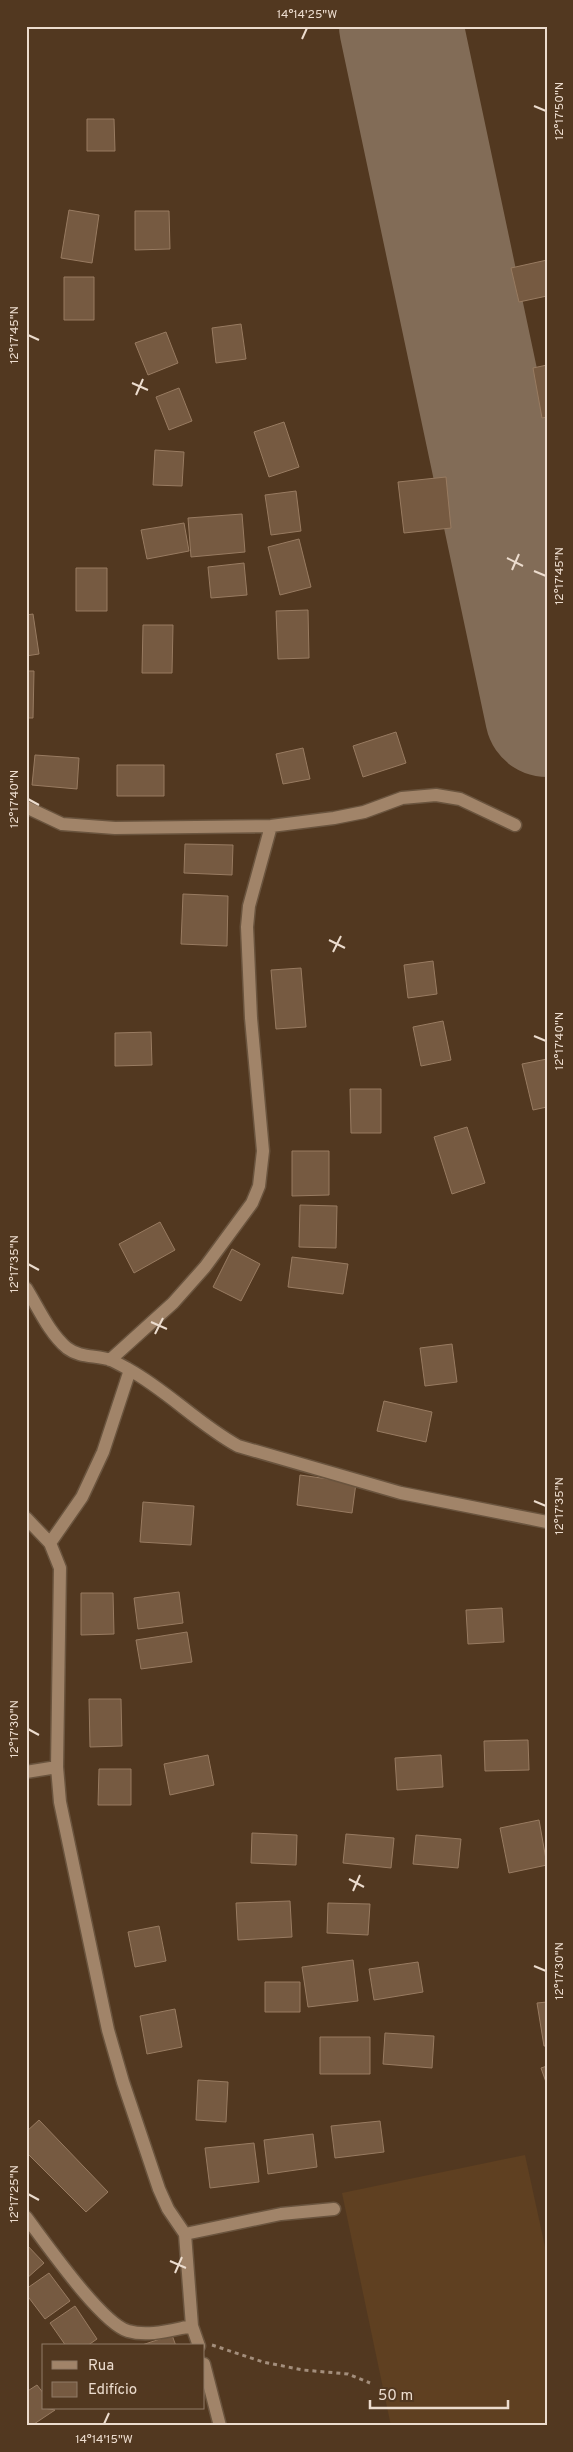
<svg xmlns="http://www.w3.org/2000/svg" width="573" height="2452" font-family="Overpass,sans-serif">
<rect width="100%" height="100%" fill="#523820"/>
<path fill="#5f4021" d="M525,2155l22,101v170h-156l-49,-233z"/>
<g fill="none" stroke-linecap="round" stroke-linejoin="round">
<path stroke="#826c57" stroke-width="124" d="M401,26l146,689"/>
</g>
<path fill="#765a41" stroke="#987b61" d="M87,119h27l1,32h-28z
M69,210l30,5 -7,48 -31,-5z
M135,211h34l1,38 -35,1z
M547,260v36l-28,6 -8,-34z
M64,277h30v43h-30z
M241,324l5,35 -30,4 -4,-35z
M166,332l12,31 -30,12 -13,-32z
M547,365v52l-5,1 -9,-50z
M179,388l13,33 -23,9 -13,-33z
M284,422l15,45 -30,10 -15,-45z
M155,450l29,2 -2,34 -29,-1z
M446,477l5,51 -47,5 -6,-51z
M296,491l5,40 -30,4 -6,-40z
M242,514l3,38 -54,5 -3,-39z
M184,523l5,28 -42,8 -6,-29z
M299,539l12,48 -31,8 -12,-48z
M244,563l3,32 -36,3 -3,-31z
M76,568h31v43h-31z
M308,610l1,48 -31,1 -2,-48z
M33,614l6,40 -13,2v-41z
M143,625h30l-1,48h-30z
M26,671h8l-1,47h-7z
M396,732l10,31 -43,14 -10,-31z
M303,748l7,31 -27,5 -7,-30z
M35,755l44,3 -2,31 -45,-4z
M117,765h47v31h-47z
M185,844l48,1 -1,30 -48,-2z
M183,894l45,2 -1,50 -46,-2z
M433,961l4,33 -29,4 -4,-33z
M301,968l5,59 -30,2 -5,-59z
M443,1021l8,39 -30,6 -8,-39z
M151,1032l1,33 -37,1v-33z
M547,1059v48l-14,3 -11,-46z
M350,1089h31v44h-30z
M467,1127l18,56 -33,11 -18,-57z
M292,1151h37v44l-37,1z
M300,1205l37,1 -1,42 -37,-1z
M160,1222l15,28 -41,23 -15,-29z
M232,1249l28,15 -19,37 -28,-14z
M292,1257l56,7 -5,30 -55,-7z
M452,1344l5,38 -32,4 -5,-38z
M384,1401l48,11 -6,30 -49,-11z
M300,1475l56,8 -4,30 -55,-8z
M143,1502l51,4 -3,39 -51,-3z
M179,1592l4,31 -45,6 -4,-31z
M81,1593h32l1,41 -33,1z
M502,1608l2,34 -36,2 -2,-34z
M187,1632l5,30 -51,7 -5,-29z
M89,1699h32l1,47 -32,1z
M528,1740l1,30 -44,1 -1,-30z
M208,1755l6,30 -44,10 -6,-31z
M441,1755l2,32 -46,3 -2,-32z
M99,1769h32v36h-33z
M539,1820l8,45 -38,8 -9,-45z
M252,1833l45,2 -1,30 -45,-2z
M346,1834l48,4 -3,30 -48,-5z
M416,1835l45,4 -3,29 -45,-4z
M290,1901l2,36 -54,3 -2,-37z
M328,1903l42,1 -2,31 -41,-2z
M159,1926l7,35 -31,6 -7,-35z
M353,1960l5,41 -50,6 -6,-40z
M418,1962l5,30 -49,8 -5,-31z
M265,1982h35v30h-35z
M547,2002v44h-3l-7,-43z
M175,2009l7,38 -35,7 -7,-38z
M385,2033l49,3 -2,32 -49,-4z
M320,2037h50v37h-50z
M547,2066v19l-6,-17z
M198,2080l30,2 -2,40 -30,-2z
M39,2120l69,72 -22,20 -60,-60v-20z
M380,2121l4,31 -49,6 -4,-32z
M313,2134l4,33 -49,7 -4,-34z
M254,2143l5,39 -49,6 -5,-40z
M26,2244l18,19 -18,16z
M49,2273l21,28 -25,18 -19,-25v-5z
M75,2306l22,33 -10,7h-21l-16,-23z
M172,2335l4,11h-37z
M37,2385l7,9v14l11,2 -24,16h-5v-34z"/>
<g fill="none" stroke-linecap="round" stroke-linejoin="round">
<defs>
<path id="street" d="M26,807l36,17 53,4 156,-2 63,-8 30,-6 38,-14 34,-3 24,4 55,26
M26,1288c12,19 23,45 41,60 13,10 29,7 44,12 6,3 12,6 17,9 40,22 70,55 110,77l163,47 146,29
M110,1360l63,-57 32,-36 47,-64 7,-17 4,-35 -12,-133 -4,-91 2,-21 22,-80
M26,1518l24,25 10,25 -3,199 3,35 48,228 15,52 36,107 9,20 17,25 7,92 7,20
M50,1543l32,-46 21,-45 27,-82
M26,1772l31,-5
M26,2217c19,25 75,106 102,114 20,6 43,-1 64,-5
M185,2234l96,-20 53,-5
M204,2364l16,62"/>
</defs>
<use href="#street" stroke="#6a543e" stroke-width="15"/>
<path stroke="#a38e7c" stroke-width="3" stroke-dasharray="4 4" stroke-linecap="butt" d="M212,2345l51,17 40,8 45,4 22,9"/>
<use href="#street" stroke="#a18469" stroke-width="12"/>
</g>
<path fill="none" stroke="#ecdcce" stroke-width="2" d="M302,39l5,-11M534,106l12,5M28,335l11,5M132,383l16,7M136,395l7,-16M507,558l16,8M512,570l7,-16M534,571l12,5M28,799l11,6M329,940l16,8M333,952l8,-16M534,1036l12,5M28,1264l11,6M151,1322l16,7M155,1334l8,-16M534,1501l12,5M28,1729l11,6M349,1879l15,8M353,1891l7,-16M534,1966l12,5M28,2194l11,6M170,2261l16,7M175,2273l7,-16M104,2424l5,-11"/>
<rect width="573" height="2452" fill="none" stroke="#523820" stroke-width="55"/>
<rect x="42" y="2344" width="162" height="65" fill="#523820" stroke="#907a66"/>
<rect x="52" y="2361" width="25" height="8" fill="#a18469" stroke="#907a66"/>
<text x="88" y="2370" font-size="15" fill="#ecdcce">Rua</text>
<rect x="52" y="2382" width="25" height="15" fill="#765a41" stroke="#907a66"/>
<text x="88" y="2394" font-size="15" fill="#ecdcce">Edifício</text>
<path d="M370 2400v8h138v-8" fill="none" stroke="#ecdcce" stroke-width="2.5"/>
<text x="378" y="2400" font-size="15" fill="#ecdcce" stroke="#523820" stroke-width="4" paint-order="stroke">50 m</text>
<rect x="28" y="28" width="518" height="2396" fill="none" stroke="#ecdcce" stroke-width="2"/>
<g font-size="12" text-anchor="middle" fill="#ecdcce">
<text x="307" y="18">14°14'25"W</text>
<text transform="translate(559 111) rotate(-90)" y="4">12°17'50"N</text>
<text transform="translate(14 335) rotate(-90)" y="4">12°17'45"N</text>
<text transform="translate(559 576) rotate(-90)" y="4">12°17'45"N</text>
<text transform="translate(14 799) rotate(-90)" y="4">12°17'40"N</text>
<text transform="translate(559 1041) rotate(-90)" y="4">12°17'40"N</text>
<text transform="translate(14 1264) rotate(-90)" y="4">12°17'35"N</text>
<text transform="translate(559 1506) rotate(-90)" y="4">12°17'35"N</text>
<text transform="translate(14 1729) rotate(-90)" y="4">12°17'30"N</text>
<text transform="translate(559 1971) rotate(-90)" y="4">12°17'30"N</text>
<text transform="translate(14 2194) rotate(-90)" y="4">12°17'25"N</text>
<text x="104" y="2443">14°14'15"W</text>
</g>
</svg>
